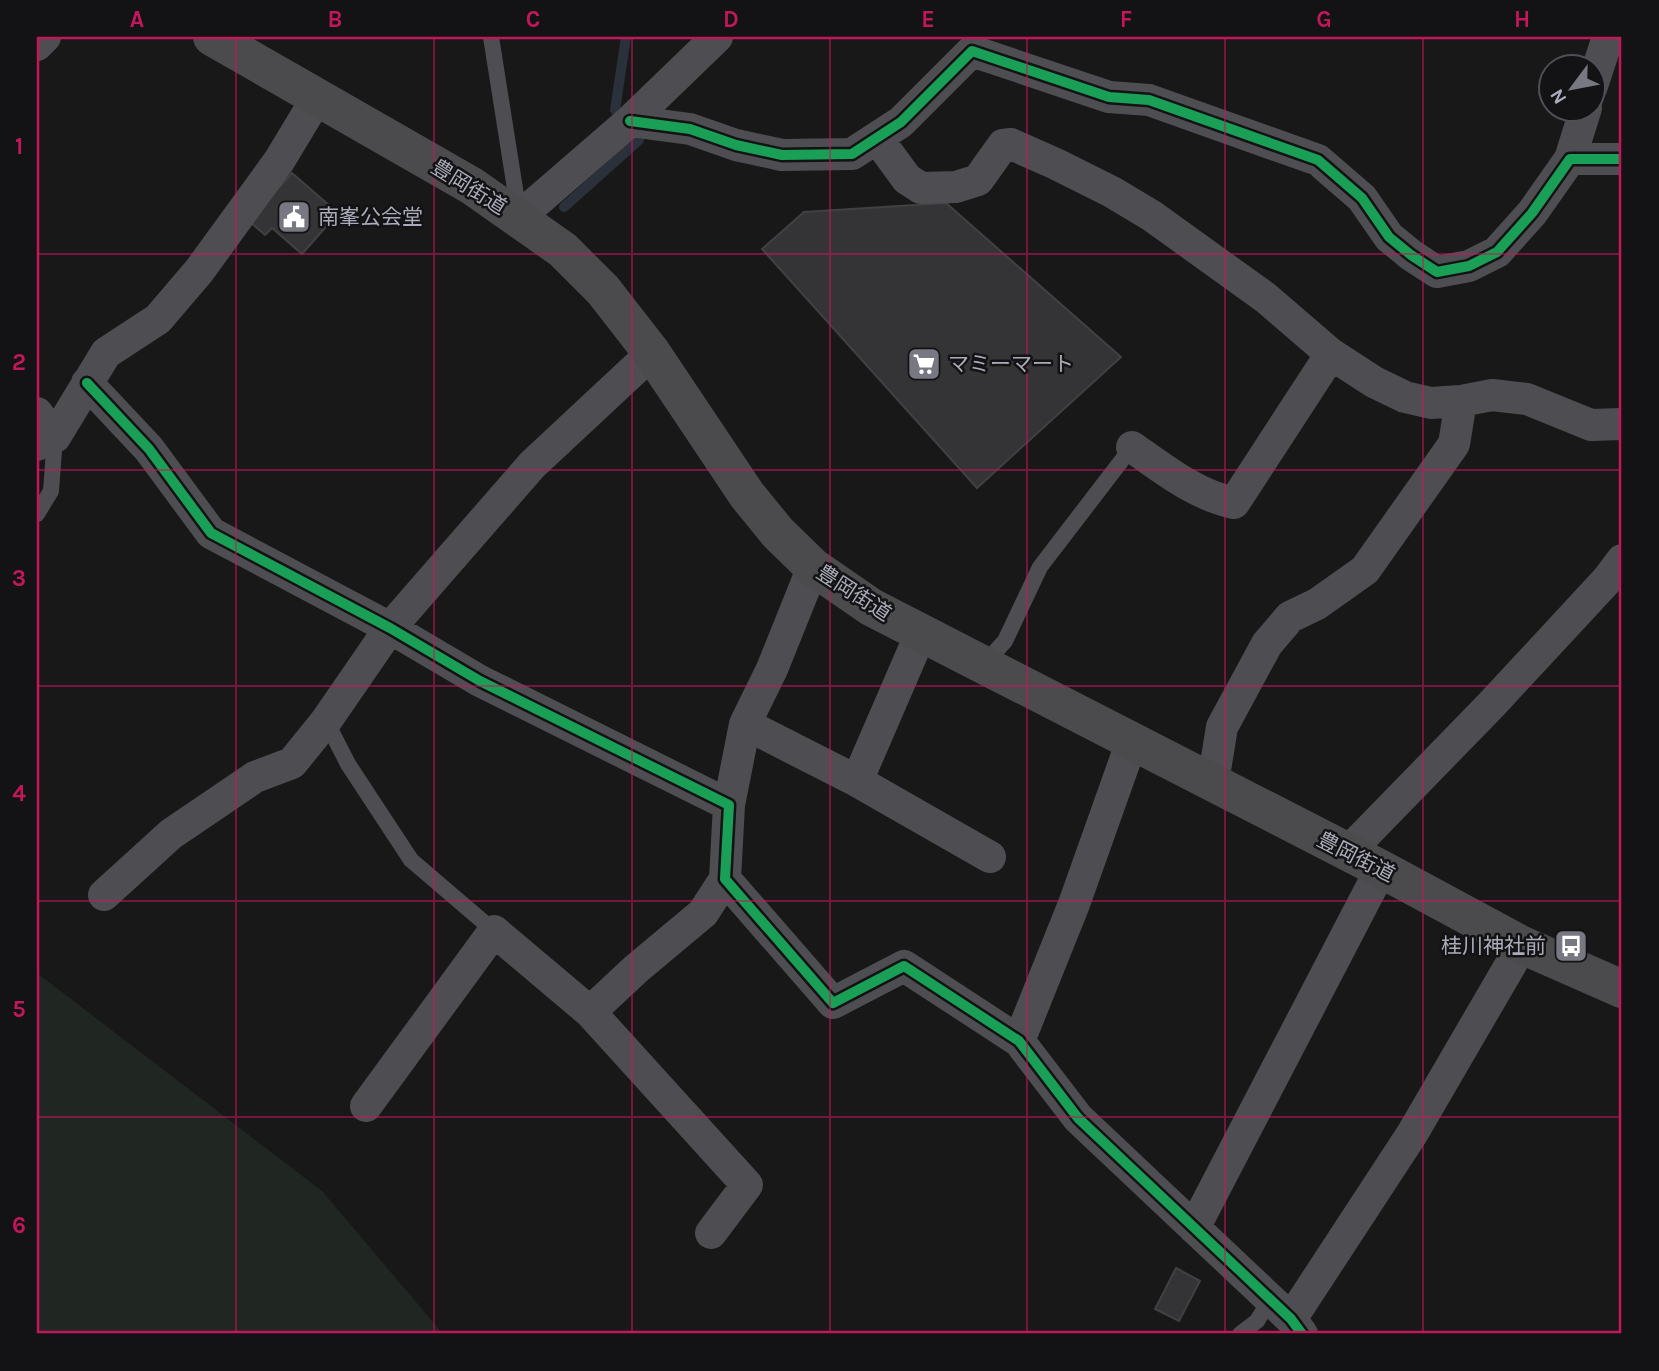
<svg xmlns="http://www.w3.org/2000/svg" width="1659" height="1371" font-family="Karla,'Noto Sans JP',sans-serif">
<rect width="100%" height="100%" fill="#181818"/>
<path fill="#202722" d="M37,973l285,218 121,143h-406z"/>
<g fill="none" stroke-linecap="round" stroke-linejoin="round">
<path stroke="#2b313a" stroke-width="10" d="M564,207l75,-67 -24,-30 11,-73"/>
</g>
<path fill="#343436" stroke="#414144" stroke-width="2" d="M292,173l46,40 -36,41 -30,-26 -7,7 -16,-14z
M946,203l175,154 -144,131 -215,-239 42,-37z
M1176,1268l24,13 -21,40 -24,-12z"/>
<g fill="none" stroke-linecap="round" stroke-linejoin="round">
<path stroke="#4e4e52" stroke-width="16" d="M491,37l28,177
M37,514l14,-23 4,-54
M984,664l21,-23 35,-74 92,-120
M326,721l22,43 63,96 83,71
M1240,1334l17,-13 13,-21"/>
<path stroke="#4e4e52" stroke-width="32" d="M37,45l8,-8
M1592,86l16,-49
M630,121l60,8 46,16 46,10 70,-1 49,-32 71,-71 137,46 40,3 169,60 44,38 27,39 22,18 26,17 32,-6 28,-14 35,-39 38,-54h52
M877,138l30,41 14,9 35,-1 22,-7 25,-35 8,-1 45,20 56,28 40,24 114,82 65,56 43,28 31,15 26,6 30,-2 31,-6 35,4 64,26 31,-1
M1570,159l16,-51
M519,217l111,-96 87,-84
M87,383l62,66 62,84 179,95 90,53 249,124 -4,74 108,124 71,-37 115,75 59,77 213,201 11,15
M37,413l18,24
M37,445l18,-8 51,-84 52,-34 41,-48 80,-110 38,-63
M1132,447c31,22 64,48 102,56l97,-149
M745,724l112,57 64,-148
M857,781l133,76
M1213,782l9,-55 45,-83 23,-27 27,-13 48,-34 89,-126 7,-43
M729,805l16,-81 27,-55 41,-102
M1347,853l145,-149 115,-124 15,-20
M104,895l67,-61 84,-57 37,-14 34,-42 64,-93 142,-163 120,-112
M590,1012l157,173 -36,48
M1019,1041l55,-137 58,-163
M366,1106l128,-175 96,81 46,-43 67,-56 22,-34
M1194,1228l187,-359
M1291,1319l121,-185 110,-189"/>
<path stroke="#4b4b4e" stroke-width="38" d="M212,37l260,149 91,64 40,40 49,63 95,142 31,38 35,34 58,40 510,262 141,76 100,44"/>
<defs>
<path id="cycleway" d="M630,121l60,8 46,16 46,10 70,-1 49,-32 71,-71 137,46 40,3 169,60 44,38 27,39 22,18 26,17 32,-6 28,-14 35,-39 38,-54h52
M87,383l62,66 62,84 179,95 90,53 249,124 -4,74 108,124 71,-37 115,75 59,77 213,201 11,15"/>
</defs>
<use href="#cycleway" stroke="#131214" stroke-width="15"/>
<use href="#cycleway" stroke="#1a9f57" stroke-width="10"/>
</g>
<path fill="none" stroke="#c2185b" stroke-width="2" stroke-opacity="0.55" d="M236,37v1297M434,37v1297M632,37v1297M830,37v1297M1027,37v1297M1225,37v1297M1423,37v1297M37,254h1585M37,470h1585M37,686h1585M37,901h1585M37,1117h1585"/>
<defs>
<symbol id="civic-square" viewBox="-11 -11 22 22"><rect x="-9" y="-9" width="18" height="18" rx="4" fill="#777881" stroke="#131214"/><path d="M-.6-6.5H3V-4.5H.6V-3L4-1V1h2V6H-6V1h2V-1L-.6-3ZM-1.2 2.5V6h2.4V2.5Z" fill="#fff"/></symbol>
<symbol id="supermarket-square" viewBox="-11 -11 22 22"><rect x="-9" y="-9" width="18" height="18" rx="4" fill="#777881" stroke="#131214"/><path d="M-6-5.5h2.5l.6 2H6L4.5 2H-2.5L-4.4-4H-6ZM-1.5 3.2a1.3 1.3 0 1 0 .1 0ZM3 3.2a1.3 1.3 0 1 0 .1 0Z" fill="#fff"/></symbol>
<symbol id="bus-square" viewBox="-11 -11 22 22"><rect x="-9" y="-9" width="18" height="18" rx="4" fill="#777881" stroke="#131214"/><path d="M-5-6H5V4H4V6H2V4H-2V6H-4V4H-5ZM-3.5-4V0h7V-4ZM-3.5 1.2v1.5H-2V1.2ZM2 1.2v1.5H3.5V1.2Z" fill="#fff"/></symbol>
</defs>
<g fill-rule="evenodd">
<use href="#civic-square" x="275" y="198" width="38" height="38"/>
<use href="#supermarket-square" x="905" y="345" width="38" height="38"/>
<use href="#bus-square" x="1552" y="927" width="38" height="38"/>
</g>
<g text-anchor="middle" stroke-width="5" stroke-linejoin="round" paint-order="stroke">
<g font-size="21" fill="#aaacb9" stroke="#131214">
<text transform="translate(469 187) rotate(32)" y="7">豊岡街道</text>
<text transform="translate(854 593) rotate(33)" y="7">豊岡街道</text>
<text transform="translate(1356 857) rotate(27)" y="7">豊岡街道</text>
</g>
<g font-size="21" fill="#aaacb9" stroke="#131214" text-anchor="start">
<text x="318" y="224">南峯公会堂</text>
<text x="948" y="371">マミーマート</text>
<text x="1546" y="953" text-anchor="end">桂川神社前</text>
</g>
</g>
<rect width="1659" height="1371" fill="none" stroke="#131214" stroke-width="77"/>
<g transform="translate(1572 88) rotate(238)"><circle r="33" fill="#131214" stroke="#4f5056" stroke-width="2"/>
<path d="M0-5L12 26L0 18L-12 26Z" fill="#777881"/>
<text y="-10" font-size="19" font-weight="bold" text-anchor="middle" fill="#aaacb9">N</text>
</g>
<rect x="38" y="38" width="1582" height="1294" fill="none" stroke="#c2185b" stroke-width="2.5"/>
<g font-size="23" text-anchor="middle" font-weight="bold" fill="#c2185b">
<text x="137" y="27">A</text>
<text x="335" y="27">B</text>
<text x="533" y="27">C</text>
<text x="731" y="27">D</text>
<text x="928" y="27">E</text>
<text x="1126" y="27">F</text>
<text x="1324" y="27">G</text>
<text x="1522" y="27">H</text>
<text x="19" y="154">1</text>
<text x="19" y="370">2</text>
<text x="19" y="586">3</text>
<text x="19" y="801">4</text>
<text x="19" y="1017">5</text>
<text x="19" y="1233">6</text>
</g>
</svg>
